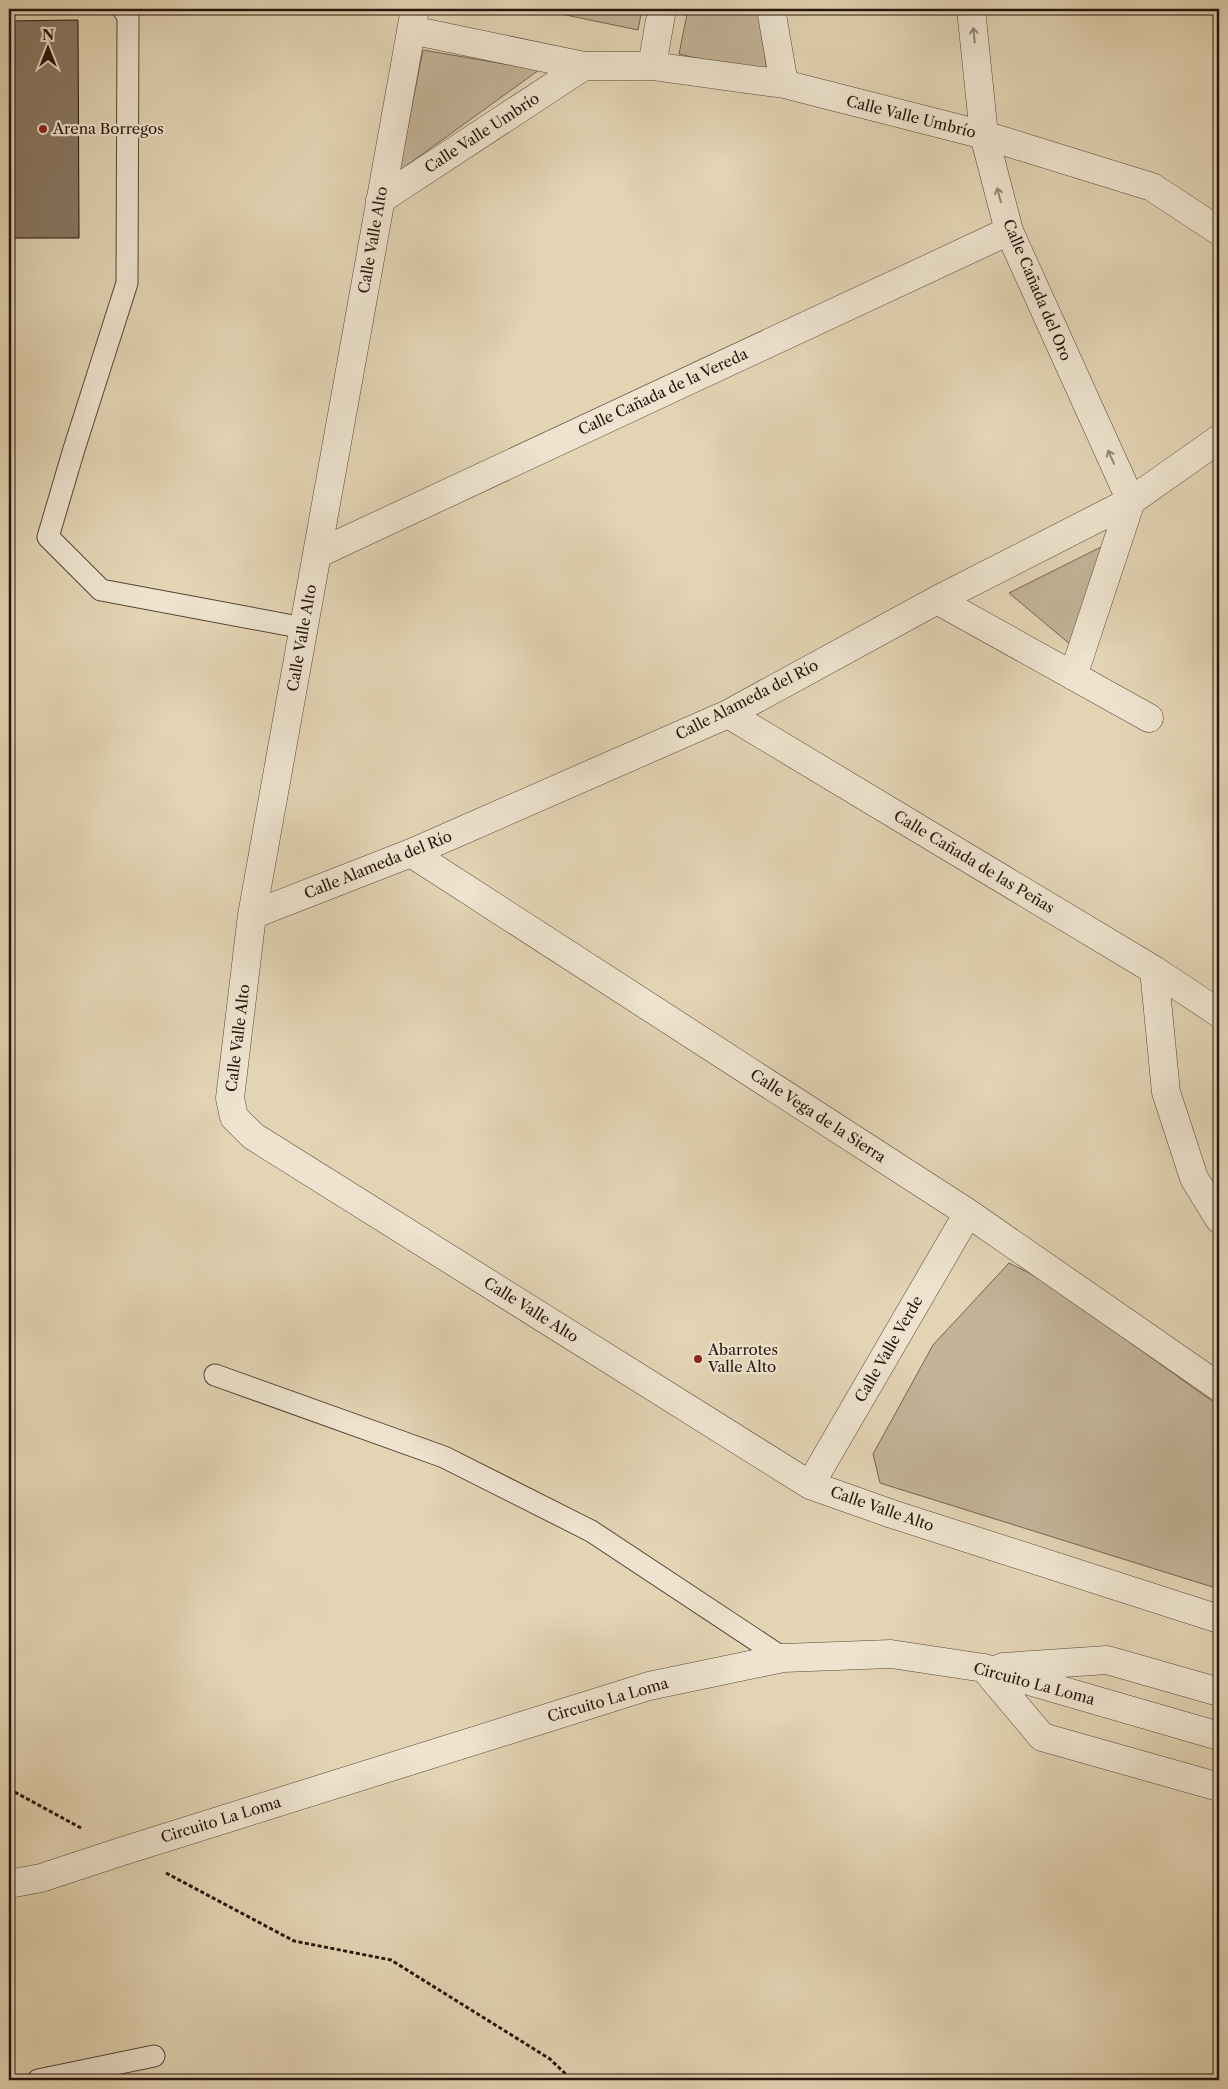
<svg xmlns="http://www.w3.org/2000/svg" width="1228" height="2089" font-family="'Libre Caslon Text',serif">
<rect width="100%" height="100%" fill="#e3d4b4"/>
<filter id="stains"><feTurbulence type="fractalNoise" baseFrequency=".004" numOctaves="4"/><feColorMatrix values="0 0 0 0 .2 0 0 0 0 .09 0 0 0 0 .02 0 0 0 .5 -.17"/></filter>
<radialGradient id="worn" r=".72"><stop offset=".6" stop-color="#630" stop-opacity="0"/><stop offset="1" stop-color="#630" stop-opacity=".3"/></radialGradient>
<path fill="#c3b398" stroke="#756452" d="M537,9h105l-4,21z
M688,9h72l7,65 -88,-20z
M423,50l116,20 -140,101z
M1107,544l-30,106 -68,-57z
M1009,1263l34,17 176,126v183l-339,-106 -7,-29 60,-109z"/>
<path fill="#897864" stroke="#27140d" d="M78,20l1,218h-70v-217z"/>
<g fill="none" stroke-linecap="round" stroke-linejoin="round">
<defs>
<path id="lane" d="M123,9l5,8 -1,266 -53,166 -26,88 53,53 203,38
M215,1375l229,82 147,74 192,127
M38,2080l116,-24"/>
<path id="street" d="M415,9l-163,906 -22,183 4,19 19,19 557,349 82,29 327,105
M771,9l13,75
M971,9l13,126 25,96 122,270 -58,175
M411,30l173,36h68l132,18 200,51 168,52 67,44
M652,66l10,-57
M380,200l204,-134
M317,554l692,-323
M937,600l212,118
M728,714l426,256 65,43
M411,853l557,360 251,174
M252,915l159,-62 317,-139 209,-114 194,-99 88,-62
M1154,970l12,122 28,86 25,41
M810,1485l158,-272
M1003,1667l104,-7 112,32
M984,1668l58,69 177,50
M9,1884l32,-6 82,-27 526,-165 134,-28 108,-4 93,14 235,68"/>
</defs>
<use href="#lane" stroke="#564437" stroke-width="23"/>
<use href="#street" stroke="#564437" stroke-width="29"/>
<path stroke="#27140d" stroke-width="3" stroke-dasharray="4 2.5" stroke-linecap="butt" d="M9,1789l72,39
M166,1873l128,68 97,19 159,99 22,21"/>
<use href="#lane" stroke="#ede3ce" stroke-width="21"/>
<use href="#street" stroke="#ede3ce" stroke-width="28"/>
</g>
<defs><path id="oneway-shaft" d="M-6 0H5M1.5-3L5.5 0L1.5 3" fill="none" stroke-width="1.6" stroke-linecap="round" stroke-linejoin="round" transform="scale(1.25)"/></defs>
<g stroke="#948677">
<use href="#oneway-shaft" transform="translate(974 35) rotate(-96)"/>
<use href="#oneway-shaft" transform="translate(999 195) rotate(-105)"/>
<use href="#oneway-shaft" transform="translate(1111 457) rotate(-114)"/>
</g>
<g fill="#8f2418" stroke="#ede3ce" stroke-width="2">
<circle cx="43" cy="129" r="5"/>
<circle cx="698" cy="1359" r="5"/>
</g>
<g text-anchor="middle" stroke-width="4.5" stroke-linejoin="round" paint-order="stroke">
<g font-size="15" fill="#27140d" stroke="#ede3ce">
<text transform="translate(911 117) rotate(14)" y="5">Calle Valle Umbrío</text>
<text transform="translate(482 133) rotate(-33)" y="5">Calle Valle Umbrío</text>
<text transform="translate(373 240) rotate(-80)" y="5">Calle Valle Alto</text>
<text transform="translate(1037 290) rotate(67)" y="5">Calle Cañada del Oro</text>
<text transform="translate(663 392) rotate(-25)" y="5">Calle Cañada de la Vereda</text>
<text transform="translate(302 638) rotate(-80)" y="5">Calle Valle Alto</text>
<text transform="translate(747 700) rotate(-27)" y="5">Calle Alameda del Río</text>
<text transform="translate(974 862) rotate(31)" y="5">Calle Cañada de las Peñas</text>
<text transform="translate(378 865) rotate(-22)" y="5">Calle Alameda del Río</text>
<text transform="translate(238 1038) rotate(-83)" y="5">Calle Valle Alto</text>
<text transform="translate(818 1116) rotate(33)" y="5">Calle Vega de la Sierra</text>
<text transform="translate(531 1310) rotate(32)" y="5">Calle Valle Alto</text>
<text transform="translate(889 1349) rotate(-60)" y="5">Calle Valle Verde</text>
<text transform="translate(882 1509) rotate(19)" y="5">Calle Valle Alto</text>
<text transform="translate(1034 1684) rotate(15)" y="5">Circuito La Loma</text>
<text transform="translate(608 1700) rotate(-16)" y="5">Circuito La Loma</text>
<text transform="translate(221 1820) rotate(-17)" y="5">Circuito La Loma</text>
</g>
<g font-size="15" fill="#27140d" stroke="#ede3ce" text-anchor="start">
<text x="53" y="134">Arena Borregos</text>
<text x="708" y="1355">Abarrotes<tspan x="708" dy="17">Valle Alto</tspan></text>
</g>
</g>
<rect width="1228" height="2089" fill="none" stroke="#e3d4b4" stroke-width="30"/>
<rect x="10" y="10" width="1208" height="2069" fill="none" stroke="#27140d" stroke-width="2.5"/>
<rect x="15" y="15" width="1198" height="2059" fill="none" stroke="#27140d"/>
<g transform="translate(48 48)" stroke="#ede3ce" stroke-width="4" paint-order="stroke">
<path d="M0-4L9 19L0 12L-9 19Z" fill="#27140d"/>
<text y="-8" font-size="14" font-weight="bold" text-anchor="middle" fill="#27140d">N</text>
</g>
<rect width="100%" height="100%" filter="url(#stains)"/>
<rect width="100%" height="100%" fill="url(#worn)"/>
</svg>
